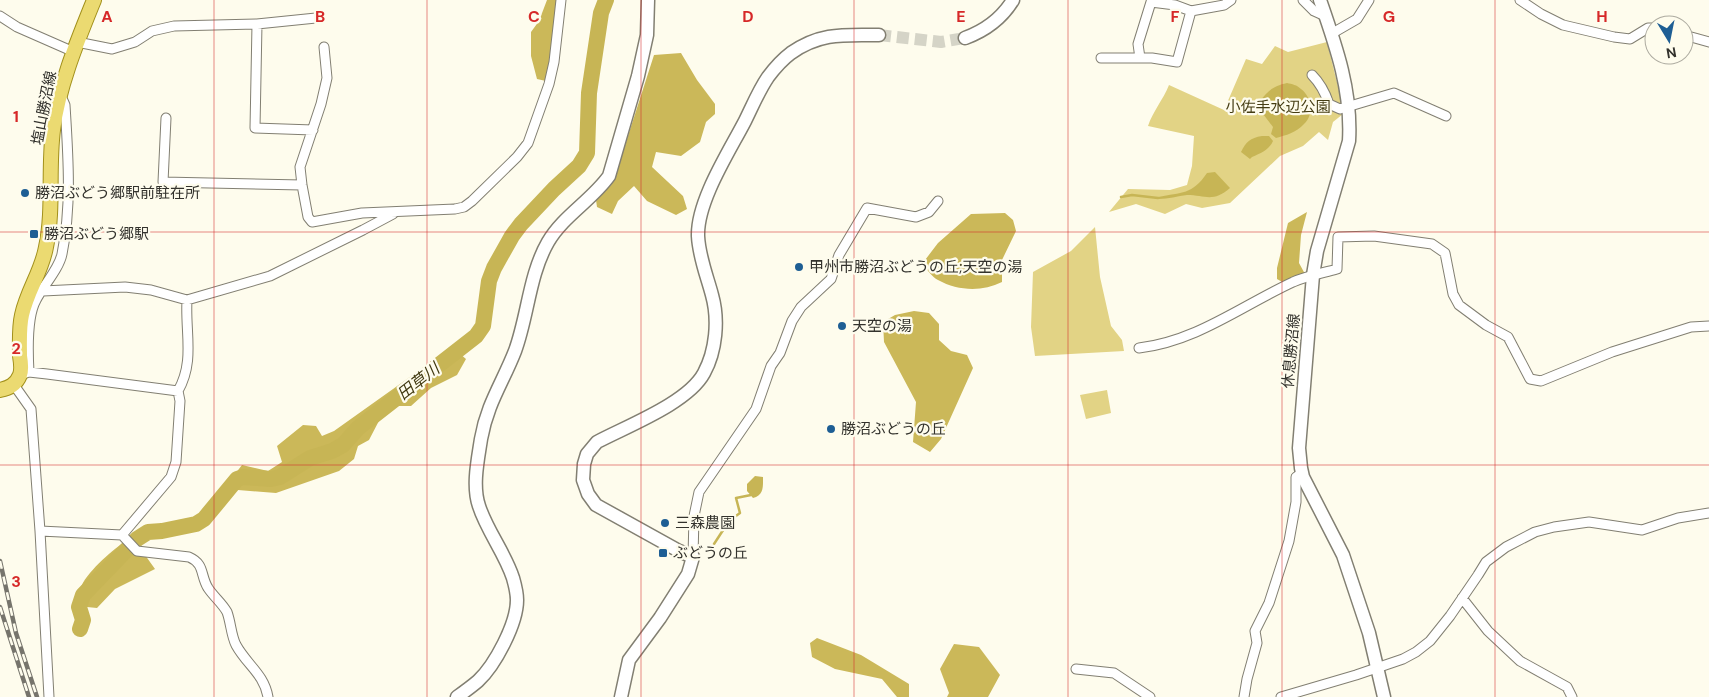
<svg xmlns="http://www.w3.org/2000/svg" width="1709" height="697" font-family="'DM Sans','Noto Sans JP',sans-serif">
<rect width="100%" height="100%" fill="#fefced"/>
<path fill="#e2d385" d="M1327,42l14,57 2,15 -10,8 -5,18 -9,-8 -16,14 -23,10 -50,47 -28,5 -16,-4 -21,10 -29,-10 -27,8 19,-23 42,1 17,-5 5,-19 2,-30 -46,-10c5,-15 15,-26 21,-41l55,25 22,-51 16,5 13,-18 13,6z
M1095,227l5,50 11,49 11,14 2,11 -89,5 -4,-29 2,-55 38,-21z
M1107,390l4,23 -25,6 -6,-24z"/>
<path fill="#cbb859" d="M547,0h10l-6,61 -5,20 -9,-2 -6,-23v-24l8,-11z
M681,53l16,27 18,24v10l-9,8 -6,20 -19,14 -25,-4 -4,15 31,29 4,13 -11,6 -29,-14 -13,-15 -16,15 -6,13 -15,-7 -1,-7 15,-15 7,-18 36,-112z
M1307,212l-6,23 -2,28 6,11 -21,9 -7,-4v-11l11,-45z
M1005,213l8,7 3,11 -14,29v22c-20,10 -44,9 -64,-2 -6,-3 -11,-11 -16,-16l16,-21 33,-29z
M914,311l15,2 10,11v16l12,11 16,4 6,13 -32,71 -11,13 -17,-10 3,-40 -32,-60 -1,-20 12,-7z
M452,347l14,12 -9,16 -26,13 -20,18h-15l-14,9 -13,25 -11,6 -4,13 -15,12 -63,22 -38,-3 -6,-12 10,-13 26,6 14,-9 -5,-16 26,-21 13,1 6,10 12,-5z
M123,543l11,11 11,1 10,14 -40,20 -18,19 -10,-1 -4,-3c-1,-4 -3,-12 -2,-16 3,-13 31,-38 42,-45z
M817,638l44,17 48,29v13h-12l-15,-18 -47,-10 -23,-12 -2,-14z
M954,644l25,3 21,28 -12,22h-41l2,-4 -9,-24z"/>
<path fill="#c7b555" d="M1287,83c5,1 10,2 14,6 11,8 13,26 3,35 -8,9 -18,11 -28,14l-5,-4 2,-7 -13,-17v-9c8,-10 13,-15 27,-18z
M1262,136h7l4,5c-4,9 -12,12 -21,16l-2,2 -9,-7c5,-10 9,-14 21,-16z
M1215,172l15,16c-17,15 -25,7 -43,7 -9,1 -19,4 -28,4l-1,-2c24,-5 34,-2 49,-24z
M755,476l8,1c0,10 1,18 -10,21l-6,-7v-7z"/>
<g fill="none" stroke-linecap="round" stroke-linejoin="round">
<path stroke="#c7b555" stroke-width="2.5" d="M1121,197l11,-2 26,3
M714,544l15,-23 11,-8 -4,-15 15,-3"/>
<path stroke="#c7b555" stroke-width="16" d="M80,629l3,-9 -4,-13 4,-12 54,-56 11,-7 14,-1 34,-7 8,-5 33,-40 6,-2 28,2 9,-2 30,-19 22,-7 11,-6 15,-17 118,-92 7,-10 6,-45 5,-13 18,-32 9,-12 33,-35 25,-23 8,-13 2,-60 12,-80 5,-13"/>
<path stroke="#d5d4c7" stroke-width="12" stroke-dasharray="12 6" stroke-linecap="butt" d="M879,35l62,7 24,-4"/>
<defs>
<path id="street" d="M1303,0l11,11 11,5
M1520,0l21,14 22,11 51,12 16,2 18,-11h6
M0,16l17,11 57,25
M257,24l-2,104 58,2
M1331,34l26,-15 12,-19
M1684,35l25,7
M77,42l35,7 23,-7 17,-11 22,-5 83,-2 59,-6
M324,47l3,31 -6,26 -21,63 2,18 6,32 4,5 50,-9 93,-4 9,-2 8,-6 45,-44 11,-14 21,-59 5,-22 7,-62
M1101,58h51l25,4 14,-51 33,-6 7,-5
M1140,58l-2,-14 13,-42 24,3 16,6
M1312,75c9,9 13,17 17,29l11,5 54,-16 52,23
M166,118l-3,64 139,3
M43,291l82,-4 26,3 36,10
M1139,348c58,-7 102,-42 154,-66 14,-6 30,-9 44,-13l1,-32 36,-1 58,8 13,9 8,41 6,11 27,20 22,12 22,42 11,2 71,-29 79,-25 18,-1
M29,372c-1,-18 -2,-56 7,-72 7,-14 23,-31 26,-46 10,-49 6,-100 3,-149l-4,-9
M20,375l9,-3 18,2 131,17c17,-30 7,-58 9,-91l83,-24 93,-46 30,-16
M14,385l17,24 9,122 9,166
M40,531l82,4 15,16 52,6c16,7 11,18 19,31 6,9 14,15 19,24 4,11 4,23 9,33 11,20 28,29 32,52
M122,535l49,-58 5,-15 4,-61 -2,-10
M693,557l1,-41 5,-24 57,-83 15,-43 9,-13 12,-32 9,-14 30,-28 8,-24 28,-47 49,9 13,-5 9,-11
M1462,598l26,33 32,30 47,26 5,10
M1076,669l38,4 36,24
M1244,697l3,-18 10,-36 -2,-12 14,-28 20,-62 7,-39v-25l6,-4
M1281,697l75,-22 47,-16 13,-7 14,-11 20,-25 28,-41 8,-13 20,-15 29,-15 19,-5 35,-5 53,8 36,-12 31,-5"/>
<path id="secondary" d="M1320,0c16,46 32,91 29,141l-32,110 -4,24 -14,173 2,20 2,9 40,78 26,78 15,64
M965,38c19,-7 37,-20 48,-38
M457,697c7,-5 14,-10 21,-16 17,-16 39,-57 39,-81 0,-7 -2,-15 -4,-22 -8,-25 -26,-47 -34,-72 -7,-20 -1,-47 2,-67 6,-35 22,-57 34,-88 13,-35 14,-76 33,-109 15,-26 44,-42 61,-66l29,-100 9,-41 1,-35
M621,697l8,-37 31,-42 28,-44 5,-17 -14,-6 -83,-46 -8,-11 -5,-14 1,-16 3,-10 10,-12c30,-16 91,-39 107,-69 12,-22 15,-53 8,-78 -5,-19 -13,-38 -14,-59 -1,-35 31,-84 47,-115 7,-14 14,-31 23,-44 6,-8 15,-18 23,-24 30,-21 54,-18 88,-18"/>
<path id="primary" d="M0,390c9,-2 16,-5 20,-15 2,-5 1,-13 0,-19 0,-13 -1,-28 2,-41 5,-24 20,-44 24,-68 8,-37 2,-78 7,-117 6,-45 24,-88 41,-130"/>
</defs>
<use href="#street" stroke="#827f72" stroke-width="11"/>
<use href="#secondary" stroke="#827f72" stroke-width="15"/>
<use href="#primary" stroke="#a2901b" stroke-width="16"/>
<use href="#street" stroke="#fff" stroke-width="9"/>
<use href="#secondary" stroke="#fff" stroke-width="12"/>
<use href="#primary" stroke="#ebda71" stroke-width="14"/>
<defs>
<path id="rail" d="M0,561l16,72 21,64
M0,607l29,90"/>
</defs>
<use href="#rail" stroke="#76746c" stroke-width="4.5"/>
<use href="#rail" stroke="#fefced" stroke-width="2.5" stroke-dasharray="8" stroke-linecap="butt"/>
</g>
<path fill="none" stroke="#d62828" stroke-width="1" stroke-opacity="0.55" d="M214,0v697M427,0v697M641,0v697M854,0v697M1068,0v697M1282,0v697M1495,0v697M0,232h1709M0,465h1709"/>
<g fill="#1e5e94" stroke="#fefced" stroke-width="2">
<circle cx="25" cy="193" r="5"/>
<rect x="29" y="229" width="10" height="10" rx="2.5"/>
<circle cx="799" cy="267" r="5"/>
<circle cx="842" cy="326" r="5"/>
<circle cx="831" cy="429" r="5"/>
<circle cx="665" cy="523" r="5"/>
<rect x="658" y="548" width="10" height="10" rx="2.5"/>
</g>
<g text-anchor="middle" stroke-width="4.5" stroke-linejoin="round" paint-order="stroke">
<g font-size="15" fill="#453d14" stroke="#fefced">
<text x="1278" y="112">小佐手水辺公園</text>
</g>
<g font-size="15" fill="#33322d" stroke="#fefced">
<text transform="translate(44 108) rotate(-79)" y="5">塩山勝沼線</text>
<text transform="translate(1291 351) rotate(-85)" y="5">休息勝沼線</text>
</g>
<g font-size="15" fill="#33322d" stroke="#fefced" text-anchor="start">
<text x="35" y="198">勝沼ぶどう郷駅前駐在所</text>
<text x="44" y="239">勝沼ぶどう郷駅</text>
<text x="809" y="272">甲州市勝沼ぶどうの丘;天空の湯</text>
<text x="852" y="331">天空の湯</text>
<text x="841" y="434">勝沼ぶどうの丘</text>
<text x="675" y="528">三森農園</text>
<text x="673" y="558">ぶどうの丘</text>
</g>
<g font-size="16" font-style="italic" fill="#3f370e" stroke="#fefced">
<text transform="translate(418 381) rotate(-38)" y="6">田草川</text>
</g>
</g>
<g font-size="16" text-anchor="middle" font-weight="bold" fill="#d62828" stroke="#fefced" stroke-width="4.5" stroke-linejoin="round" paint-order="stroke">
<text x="107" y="22">A</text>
<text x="320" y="22">B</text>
<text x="534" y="22">C</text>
<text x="748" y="22">D</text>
<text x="961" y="22">E</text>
<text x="1175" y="22">F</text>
<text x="1389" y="22">G</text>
<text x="1602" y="22">H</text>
<text x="16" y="122">1</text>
<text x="16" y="354">2</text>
<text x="16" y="587">3</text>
</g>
<g transform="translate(1669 40) rotate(170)"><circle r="24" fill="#fefced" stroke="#adaba0"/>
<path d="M0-4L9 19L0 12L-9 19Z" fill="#1e5e94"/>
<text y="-8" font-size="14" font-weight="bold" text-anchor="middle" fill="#33322d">N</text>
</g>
</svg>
